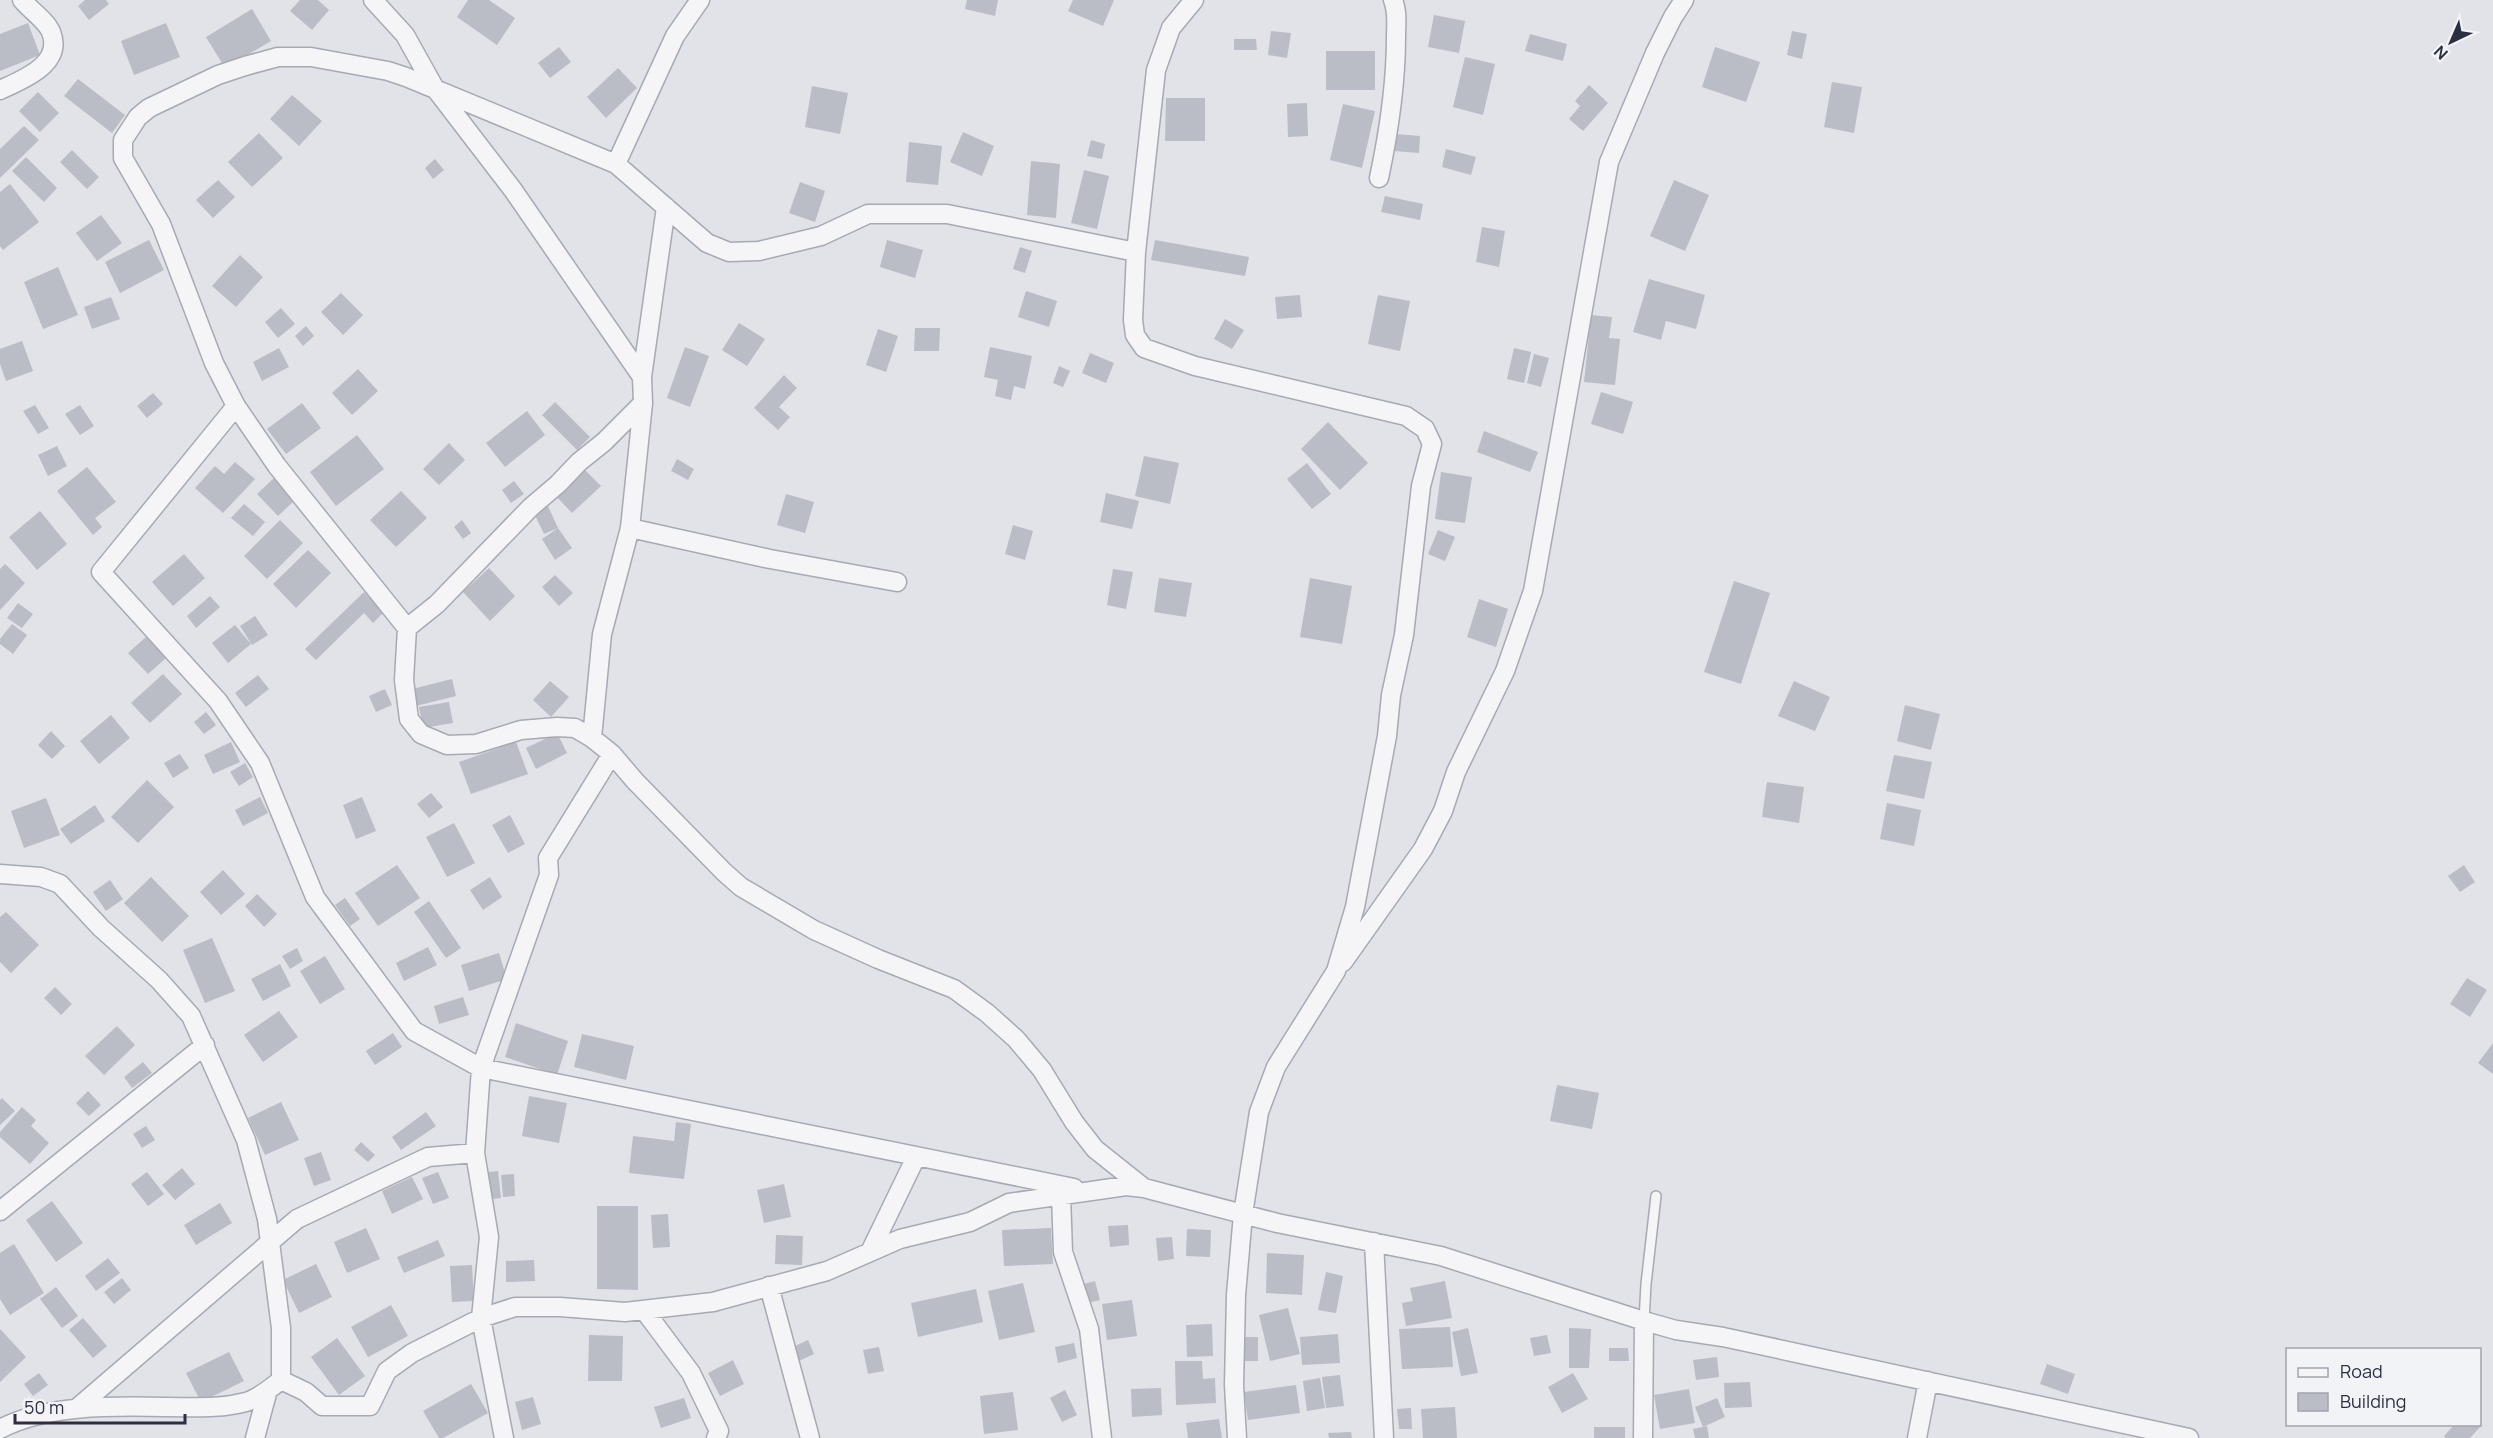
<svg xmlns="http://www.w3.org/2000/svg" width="2493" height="1438" font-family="Manrope,sans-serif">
<rect width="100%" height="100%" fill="#e2e3e9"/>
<path fill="#babcc6" d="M85,0h21l3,4 -20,16 -11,-14z
M300,0h18l11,10 -17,20 -22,-19z
M468,0h21l26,18 -18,27 -40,-28z
M967,0h31l-3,16 -30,-7z
M1073,0h41l-11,26 -35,-15z
M252,9l19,32 -46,27 -19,-31z
M1434,15l31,6 -6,32 -31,-6z
M28,23l12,32 -40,16v-37z
M166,23l14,34 -46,18 -13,-34z
M1271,31l20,2 -4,25 -19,-3z
M1792,31l15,3 -5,25 -15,-4z
M1530,34l37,10 -4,17 -38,-10z
M1234,39h22l1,11h-23z
M559,47l12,15 -21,16 -12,-15z
M1715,47l45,15 -14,40 -44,-15z
M1326,51h49v39h-49z
M1465,57l30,7 -12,51 -30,-8z
M618,68l19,20 -31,30 -19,-21z
M78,79l47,36 -13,18 -48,-37z
M1832,82l30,5 -8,46 -30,-6z
M1589,85l19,18 -25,28 -14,-12 11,-13 -5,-5z
M812,86l36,7 -8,41 -35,-7z
M38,92l21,21 -19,19 -21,-21z
M292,95l30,26 -23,25 -29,-27z
M1166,98h39v43h-40z
M1307,103l1,33 -20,1 -1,-33z
M1343,104l32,7 -13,57 -32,-8z
M24,126l15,14 -39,38v-29z
M963,132l31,14 -12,30 -32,-14z
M259,133l24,25 -31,29 -24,-25z
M1395,134l25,2 -1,17 -25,-2z
M1091,140l14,4 -3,15 -15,-3z
M909,142l33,4 -4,39 -32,-3z
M1446,149l30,8 -5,18 -29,-8z
M72,150l27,27 -12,12 -27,-27z
M26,157l31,31 -13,14 -32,-31z
M435,159l9,11 -11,9 -8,-11z
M1031,161l29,3 -4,54 -29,-3z
M1084,170l25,6 -12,53 -26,-6z
M218,180l17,17 -22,21 -17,-18z
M1674,180l35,15 -24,56 -35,-15z
M800,182l25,9 -10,31 -26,-9z
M10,184l29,38 -36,28 -3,-4v-54z
M1385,196l38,8 -3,16 -39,-8z
M101,215l21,28 -25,18 -21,-28z
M1482,227l23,4 -6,36 -23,-5z
M149,240l15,30 -44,23 -15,-31z
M887,240l36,10 -8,28 -35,-11z
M1155,240l94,17 -4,19 -94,-16z
M1020,247l12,4 -7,22 -12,-4z
M240,255l23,22 -27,30 -24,-21z
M58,267l20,48 -35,14 -19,-47z
M1649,279l56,16 -9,34 -30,-8 -5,19 -28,-8z
M1026,291l31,10 -8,26 -31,-10z
M341,293l22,22 -20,20 -22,-23z
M1300,295l2,22 -25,2 -2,-22z
M1378,295l32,6 -10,50 -32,-7z
M111,297l9,22 -28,10 -8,-22z
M281,308l14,16 -17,14 -13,-16z
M1591,315l21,2 -3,21 11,1 -5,46 -31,-3z
M1225,319l19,11 -12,19 -18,-10z
M739,323l26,16 -18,27 -25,-16z
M306,326l8,10 -11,10 -8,-10z
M915,328h25l-1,23h-25z
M878,329l20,7 -12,36 -20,-7z
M22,341l11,30 -27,10 -6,-17v-15z
M685,347l24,9 -19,51 -23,-9z
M990,347l42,9 -7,33 -11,-3 -3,14 -16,-4 3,-16 -14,-3z
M279,348l10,19 -27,14 -9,-19z
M1514,348l17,4 -7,31 -17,-4z
M1090,353l24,10 -8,20 -24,-10z
M1534,354l15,4 -8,29 -14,-4z
M1059,366l11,5 -7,16 -10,-4z
M358,369l20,22 -26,24 -20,-22z
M784,375l13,13 -18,19 11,10 -12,13 -24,-22z
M1601,392l32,10 -10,32 -32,-10z
M153,393l10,11 -16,14 -10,-12z
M555,402l35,35 -13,13 -35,-35z
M302,403l19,25 -35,26 -19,-25z
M35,405l14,23 -11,6 -15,-23z
M80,405l14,21 -14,9 -15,-21z
M527,411l18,24 -40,32 -19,-24z
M1328,422l40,41 -28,27 -39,-41z
M1484,431l54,21 -8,20 -53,-20z
M357,435l27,34 -48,37 -26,-34z
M449,443l16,17 -26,25 -16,-16z
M57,446l10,20 -19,10 -10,-21z
M1144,456l35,7 -9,41 -35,-8z
M677,459l17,10 -6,11 -17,-9z
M235,462l20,17 -32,34 -28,-25 20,-22 9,8z
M1307,463l24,31 -19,15 -25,-30z
M87,467l29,35 -21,16 7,9 -9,8 -36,-44z
M583,468l18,18 -29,27 -17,-18z
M1441,472l31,5 -7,46 -30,-4z
M274,478l21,22 -17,16 -21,-22z
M514,481l10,13 -13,9 -9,-13z
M401,491l26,27 -31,29 -26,-27z
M1106,493l33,8 -7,28 -32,-7z
M786,494l28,8 -9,31 -28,-8z
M244,504l21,18 -12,14 -22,-18z
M547,504l11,24 -14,6 -11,-23z
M40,511l27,33 -30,26 -28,-33z
M280,520l23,23 -36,36 -23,-23z
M462,520l9,13 -8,6 -9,-12z
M1013,525l20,6 -8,29 -20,-6z
M558,528l14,20 -17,12 -13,-21z
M1438,530l17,7 -10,24 -17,-7z
M308,550l23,23 -35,35 -23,-24z
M184,554l21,24 -32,28 -21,-24z
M5,564l20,19 -25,27v-41z
M489,568l26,28 -25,25 -27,-29z
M1113,569l20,3 -7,37 -19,-4z
M555,575l18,18 -14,13 -17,-19z
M1159,578l33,5 -6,34 -32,-5z
M1310,578l42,8 -10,58 -42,-7z
M1734,581l36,12 -29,91 -37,-12z
M364,592l20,20 -11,11 -9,-10 -48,47 -11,-11z
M210,596l10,11 -24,21 -9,-12z
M1479,599l29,10 -12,38 -29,-10z
M18,603l15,11 -11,14 -15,-10z
M255,616l13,19 -16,10 -12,-19z
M12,624l15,11 -14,19 -13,-10v-5z
M235,625l16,19 -23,19 -16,-20z
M146,637l20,21 -18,16 -20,-21z
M163,674l19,20 -32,29 -19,-20z
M258,675l11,14 -23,18 -11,-14z
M452,679l4,17 -40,10 -4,-17z
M550,681l19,16 -18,20 -18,-17z
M1794,681l36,16 -15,34 -37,-15z
M385,689l7,16 -16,7 -7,-16z
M449,702l4,21 -30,5 -4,-21z
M1905,705l35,9 -9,36 -34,-9z
M206,712l10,13 -12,9 -10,-12z
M111,715l19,23 -31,26 -19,-23z
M51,731l14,15 -13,13 -14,-14z
M557,733l10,20 -31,16 -10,-21z
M231,742l9,20 -27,12 -9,-19z
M516,742l12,32 -57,20 -12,-32z
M180,754l9,14 -16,10 -9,-15z
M1894,755l38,7 -8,37 -38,-8z
M245,763l8,14 -14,9 -9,-14z
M147,780l27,27 -36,36 -27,-26z
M1767,782l37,5 -5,36 -37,-6z
M431,793l12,14 -14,11 -12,-14z
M260,797l8,16 -25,13 -8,-16z
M362,797l14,34 -20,8 -13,-34z
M46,798l14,37 -36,13 -13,-37z
M1887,803l34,7 -7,36 -34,-7z
M95,805l10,16 -34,23 -11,-15z
M510,815l15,29 -17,9 -16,-28z
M454,823l21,40 -28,14 -21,-40z
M397,865l23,33 -42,28 -23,-33z
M2464,865l11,17 -15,10 -12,-16z
M223,870l22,24 -24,21 -21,-23z
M151,877l38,39 -27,26 -38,-39z
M490,877l12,20 -19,13 -13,-20z
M110,880l13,19 -17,12 -13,-19z
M257,894l20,20 -13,13 -19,-21z
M345,898l15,21 -10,7 -15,-21z
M429,901l32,47 -15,10 -32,-46z
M6,912l33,33 -28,28 -11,-11v-45z
M212,938l23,53 -30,12 -22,-53z
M428,947l9,18 -33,16 -8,-18z
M297,948l6,13 -13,8 -8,-13z
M499,953l8,26 -38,12 -8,-26z
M325,956l20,33 -25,15 -20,-33z
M280,964l11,22 -28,15 -12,-22z
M2467,978l20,12 -17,27 -20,-13z
M55,987l17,17 -11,11 -17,-17z
M463,997l6,18 -30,9 -5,-18z
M279,1011l19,26 -35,25 -19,-27z
M516,1023l52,18 -11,34 -52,-18z
M117,1026l18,19 -31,30 -19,-19z
M393,1033l9,14 -27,18 -9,-14z
M582,1034l52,12 -8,34 -52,-13z
M2493,1043v31l-15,-11z
M143,1062l9,11 -20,15 -8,-11z
M1557,1085l42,8 -7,36 -42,-8z
M88,1091l13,14 -12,11 -13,-13z
M529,1096l38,7 -8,40 -37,-7z
M2,1098l13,13 -15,14v-25z
M281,1102l18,38 -34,15 -17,-37z
M22,1107l14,13 -5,6 18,17 -19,21 -30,-27v-5z
M426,1112l10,14 -35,24 -9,-13z
M676,1122l15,2 -7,55 -55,-6 4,-37 41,5z
M146,1126l9,14 -13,8 -9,-14z
M361,1142l14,13 -7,7 -14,-12z
M321,1152l10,28 -17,6 -10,-28z
M182,1168l13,16 -20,16 -13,-15z
M498,1171l3,27 -16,2 -4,-27z
M147,1172l17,22 -16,12 -17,-22z
M438,1172l11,26 -16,6 -11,-26z
M514,1174l1,22 -12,1 -2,-22z
M412,1177l11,22 -31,15 -10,-23z
M784,1184l7,33 -27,6 -7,-33z
M52,1201l31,42 -27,19 -30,-42z
M220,1203l12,20 -36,22 -12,-20z
M597,1206h41v84l-41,-1z
M668,1214l2,33 -17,1 -2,-33z
M1128,1225l1,20 -19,2 -2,-21z
M366,1228l14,31 -33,14 -13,-31z
M1051,1228l2,36 -49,2 -2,-36z
M1187,1229l24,1 -1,27 -24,-1z
M776,1235l27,1 -1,29 -27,-1z
M1172,1237l2,22 -16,2 -2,-23z
M438,1240l7,16 -41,17 -7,-16z
M14,1244l30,49 -34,22 -10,-16v-46z
M1267,1253l37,2 -2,40 -36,-2z
M108,1258l12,15 -24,18 -11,-15z
M534,1260l1,21 -29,1v-21z
M316,1264l16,33 -33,16 -16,-33z
M472,1265l2,36 -22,1 -2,-36z
M1326,1272l17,4 -7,37 -18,-3z
M122,1278l9,12 -17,14 -10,-12z
M1095,1281l5,19 -12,3 -5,-19z
M1445,1281l7,37 -46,8 -4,-23 11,-2 -3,-13z
M1023,1283l12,49 -36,8 -11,-49z
M56,1287l22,29 -16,12 -22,-29z
M976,1289l7,33 -65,15 -7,-34z
M1132,1300l5,36 -30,4 -5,-36z
M391,1305l17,31 -40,21 -17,-30z
M1288,1308l12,46 -30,7 -11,-46z
M83,1318l24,28 -14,12 -24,-28z
M1212,1324l1,32 -26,1 -1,-32z
M1450,1327l3,40 -51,2 -3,-40z
M1468,1328l10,45 -17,3 -9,-44z
M1569,1328l22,1 -2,39h-20z
M0,1329l26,28 -26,25z
M1338,1334l2,29 -38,2 -2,-28z
M589,1335l34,1 -1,45h-34z
M1547,1335l4,18 -17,3 -4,-18z
M1238,1337h20v24h-20z
M337,1338l28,38 -26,19 -28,-38z
M808,1340l6,14 -15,7 -6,-14z
M1074,1343l3,15 -19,5 -3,-16z
M879,1347l5,24 -16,3 -5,-24z
M1609,1348h19l1,13h-20z
M229,1352l15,29 -43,21 -15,-29z
M1717,1357l2,20 -23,3 -3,-20z
M733,1360l11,24 -24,12 -12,-23z
M1175,1361h27l1,18 12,-1 1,25 -40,2z
M2047,1364l28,10 -7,20 -28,-10z
M39,1373l9,12 -15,11 -9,-12z
M1573,1373l15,26 -26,14 -14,-26z
M1340,1375l4,31 -18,2 -4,-31z
M1320,1378l5,30 -18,3 -4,-30z
M1750,1382l2,25 -27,1 -1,-25z
M471,1384l17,29 -45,25h-4l-16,-27z
M1296,1385l4,28 -52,7 -4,-28z
M1161,1388l1,27 -30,2 -1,-28z
M1689,1389l6,34 -35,6 -6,-34z
M1065,1390l12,25 -15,7 -12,-24z
M1013,1392l5,38 -34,4 -4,-38z
M533,1397l8,27 -19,6 -7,-28z
M684,1398l7,20 -30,10 -7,-21z
M1717,1398l8,19 -22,10 -8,-20z
M1455,1407l2,31h-34l-2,-29z
M1411,1408l1,21h-13l-2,-20z
M1219,1419l3,19h-34l-2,-15z
M2455,1424h25l1,2 -11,12h-24l-2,-2z
M1707,1426l2,12h-14l-2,-9z
M1594,1427h31v11h-31z
M1351,1432l1,6h-23l-1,-5z"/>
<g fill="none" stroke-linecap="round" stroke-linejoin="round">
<defs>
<path id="service" d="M1644,1321l2,-37 10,-88"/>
<path id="minor" d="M373,0l32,35 29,52 79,103 129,187
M1194,0l-23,28 -15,42 -20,182 -3,68 2,15 9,13 51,18 211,50 19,13 7,15 -11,42 -17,149 -13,60 -4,41 -32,171 -19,64 -60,96 -17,45 -16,102 -7,81 -2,90 3,53
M0,90c22,-10 64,-26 51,-58 -5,-12 -21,-22 -29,-32
M616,164l59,-128 25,-36
M1379,178c10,-47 17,-93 17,-141 0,-13 2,-25 -3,-37
M1136,252l-189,-38h-79l-47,22 -62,15 -30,1 -22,-9 -91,-79 -210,-87 -18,-6 -77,-14h-33l-33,9 -27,9 -69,33 -11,9 -15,23v18l38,66 53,139 22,43 41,60 130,162 -3,52 5,39 12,15 26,11 29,-1 45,-14 36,-3 18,1 17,10 20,16 23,27 89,91 17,15 73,43 64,29 76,30 33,24 29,26 26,31 32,52 21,27 49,39
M236,406l-135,166 117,129 42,62 55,134 99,134 67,37 593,120
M630,528l140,31 127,23
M407,628l30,-24 94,-97 27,-23 21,-22 25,-20 39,-39
M592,738l10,-104 28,-106 13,-125 -1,-26 24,-170
M0,874l41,3 19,7 41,44 58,52 32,36 55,124 21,79 14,109v52
M1343,962l80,-113 20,-38 13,-39 49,-101 28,-80 76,-429 46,-109 18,-36 11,-17
M475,1153l14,84 -8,81 23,120
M1061,1195l2,57 26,77 13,109
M0,1211l205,-166
M1374,1242l10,196
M870,1252l46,-95
M769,1286l41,152
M644,1310l47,63 28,58 -3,7
M76,1409l221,-190 131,-62 47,-4 6,-85 68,-193 -1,-17 64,-104
M0,1429c47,-25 115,-23 168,-22 26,0 52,2 78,-5 13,-4 25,-14 35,-22l25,12 16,14h48l17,-35 25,-18 69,-35 34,-11h45l65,5 88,-10 114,-31 73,-32 70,-17 39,-19 117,-17 18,2 133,35 164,33 203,65 32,9 47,7 466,101
M255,1438l13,-48
M1643,1438l1,-117
M1917,1438l11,-57"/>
</defs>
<use href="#service" stroke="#a7a9b3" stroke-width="12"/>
<use href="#minor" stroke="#a7a9b3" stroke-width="21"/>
<use href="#service" stroke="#f5f5f8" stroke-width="9"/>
<use href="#minor" stroke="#f5f5f8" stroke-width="18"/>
</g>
<rect x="2286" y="1348" width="195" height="78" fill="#f2f3f7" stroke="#a2a5ae" stroke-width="1.5"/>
<rect x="2298" y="1368" width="30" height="9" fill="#f5f5f8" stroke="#a2a5ae" stroke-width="1.5"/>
<text x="2340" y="1378" font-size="18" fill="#2b2f40">Road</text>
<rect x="2298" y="1393" width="30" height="18" fill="#babcc6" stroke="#a2a5ae" stroke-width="1.5"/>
<text x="2340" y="1408" font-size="18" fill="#2b2f40">Building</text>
<g transform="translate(2451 42) rotate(224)" stroke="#f2f3f7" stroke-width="4.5" paint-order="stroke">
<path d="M0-4.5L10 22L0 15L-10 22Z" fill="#2b2f40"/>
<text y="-9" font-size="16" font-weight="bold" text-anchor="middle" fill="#2b2f40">N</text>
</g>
<path d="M15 1414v9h170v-9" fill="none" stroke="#2b2f40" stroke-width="3"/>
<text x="24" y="1414" font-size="18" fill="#2b2f40" stroke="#f2f3f7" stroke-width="4.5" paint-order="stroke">50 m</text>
</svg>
